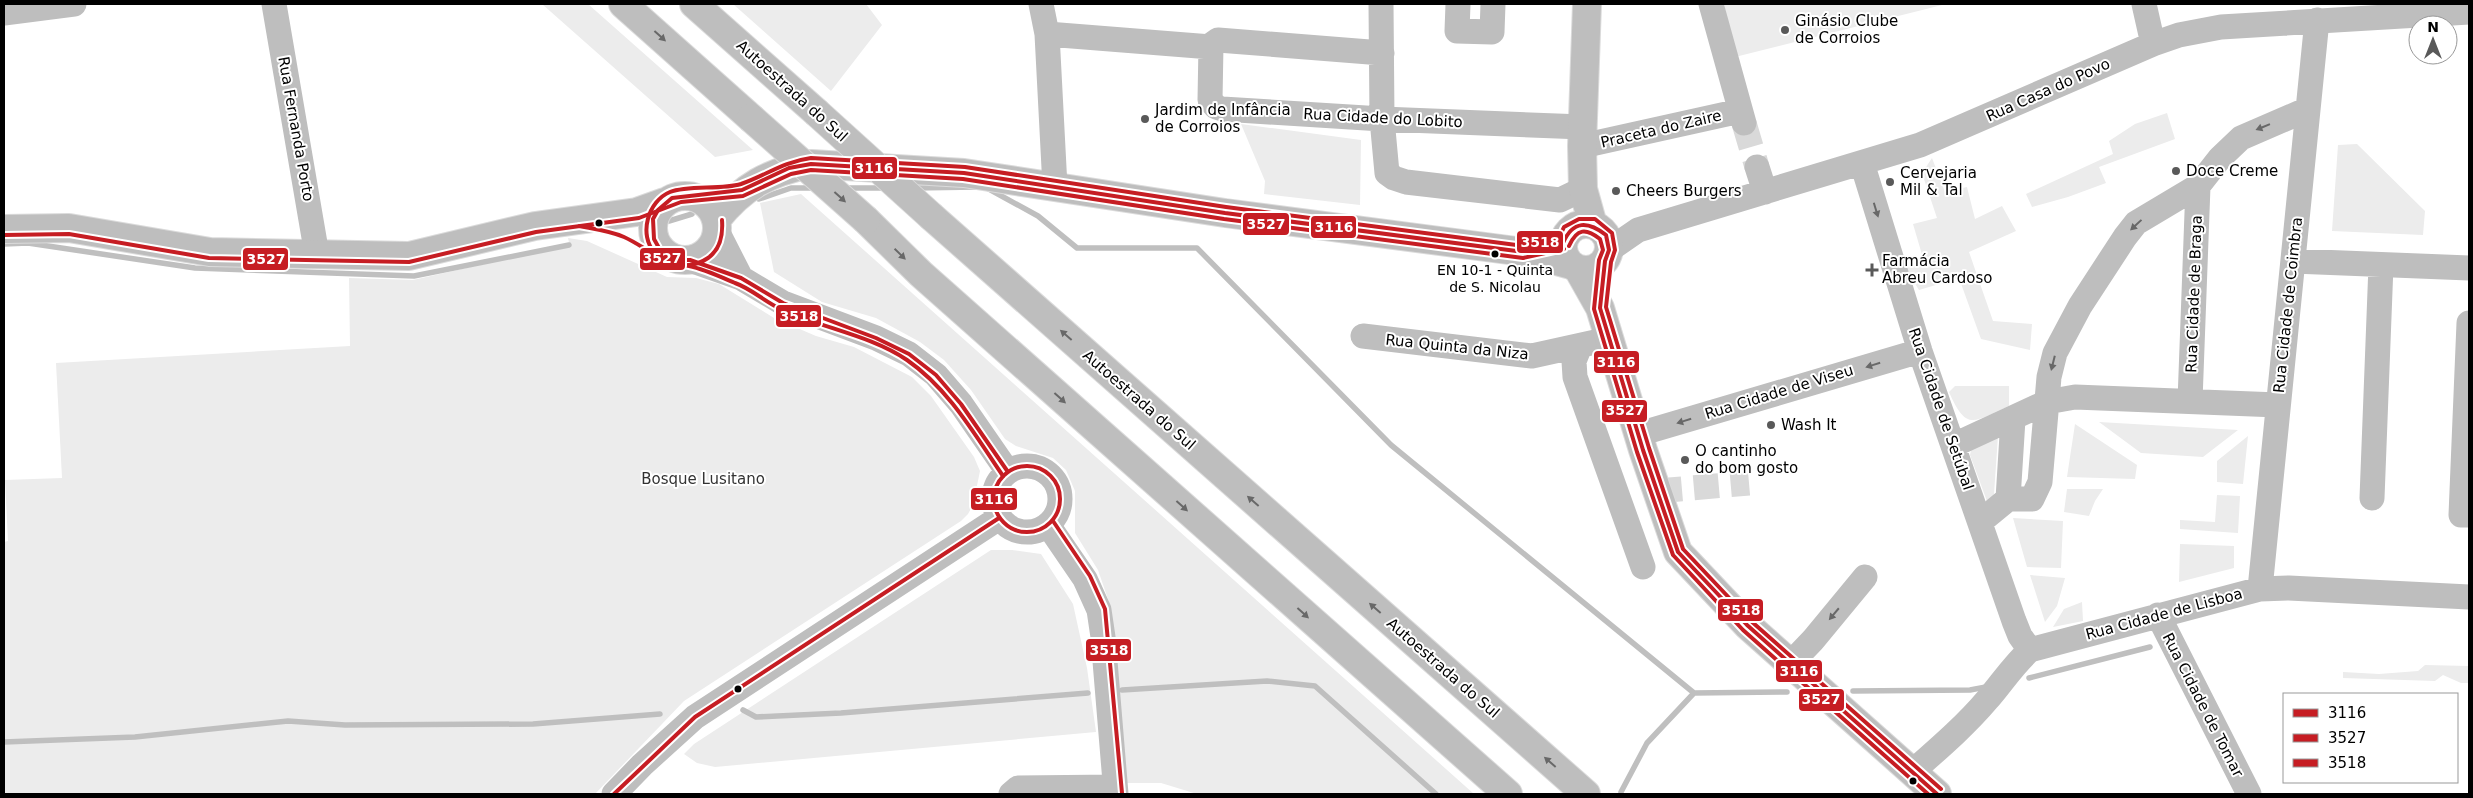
<svg xmlns="http://www.w3.org/2000/svg" width="2473" height="798" font-family="'DejaVu Sans',sans-serif">
<rect width="100%" height="100%" fill="#fff"/>
<path fill="#ececec" d="M542,4h46l165,146 -38,7z
M733,4h133l16,21 -51,66z
M1724,4h222l-211,53z
M2167,113l8,26 -76,28 7,16 -38,14 -36,10 -6,-13 87,-40 -4,-13 26,-17z
M1241,124l120,16 -1,65 -96,-11 1,-13z
M2357,144l68,67 -2,24 -91,-4 6,-86z
M1932,158l13,34 22,-5 8,32 27,-13 14,25 -47,21 24,69 39,3 -2,26 -49,-11 -22,-61 -40,12 -17,-27 21,-5 -10,-34 24,-6 -15,-45z
M801,194l673,600h-277l-36,-11h-36l-16,-181 -11,-32 -23,-37v-42l-9,-21 -13,-12 -37,-12 -11,-7 -34,-49 -27,-30 -24,-18 -44,-24 -54,-16 -48,-30 -14,-69z
M568,238l19,3 80,36 29,1 23,6 55,34 42,18 38,11 58,30 19,19 43,61 6,14 -7,34 -5,9 -7,7 -277,180 -89,93h-591v-252l4,-1 -3,-61 57,-2 -6,-115 294,-17 -1,-68 64,2 89,-20 68,-13z
M1955,386h54v20c-35,15 -42,27 -60,-14z
M2099,422l139,8 -35,27 -62,-4z
M2075,424l62,41 -2,14 -68,-2z
M1998,436l-4,58 -6,10 -18,-49 2,-9z
M2248,436l-5,48 -26,-2v-21z
M2067,489h36l-8,12 -6,15 -25,-4z
M2217,495l23,1 -2,37 -58,-4v-9l35,2z
M2013,518l50,3 -2,47 -34,-1z
M2180,544l54,2v22l-55,14z
M991,550h21l29,4 32,50 14,64 9,64 -381,35 -18,-4 -13,-9 10,-10z
M2030,575l35,3 -8,28 -12,16z
M2082,602l1,19 -30,6 11,-18z
M2425,665l44,1v17h-8l-18,-8 -8,6 -92,-3v-6l36,2 39,-3z"/>
<g fill="none" stroke-linecap="round" stroke-linejoin="round">
<path stroke="#bfbfbf" stroke-width="5.5" d="M845,188h41
M915,188l61,-1
M987,188l51,28 39,32h120l194,197 303,248 93,-1
M759,199l32,-11h25
M669,221l23,-7
M4,244l24,-1 167,25 219,8 155,-31
M2029,678l121,-31
M1122,690l145,-9 48,5 121,108
M1853,691l117,-1 16,-3
M743,710l13,7 85,-4 247,-20
M4,742l131,-5 153,-16 57,4 188,-1 127,-10
M1621,792l26,-49 47,-50"/>
<path stroke="#d9d9d9" stroke-width="25" stroke-dasharray="25 12" stroke-linecap="butt" d="M1744,123l13,44
M1657,491l92,-8"/>
<defs>
<path id="major" d="M1587,4l-5,142 1,43 10,36
M653 228a32 32 0 1 1 64 0a32 32 0 1 1-64 0Z
M716,220c27,-34 53,-48 95,-56l153,9 261,40 299,39 47,13
M1563 247a23 23 0 1 1 46 0a23 23 0 1 1-46 0Z
M4,229l65,-1 141,24 199,4 126,-30 102,-14 28,-10
M1578,269l22,39 43,142 35,102 69,73 190,169"/>
<path id="highway" d="M623,4l128,114
M694,4l122,108
M932,217l654,577
M866,220l55,54 587,520"/>
</defs>
<use href="#major" stroke="#dbdbdb" stroke-width="30"/>
<use href="#highway" stroke="#dbdbdb" stroke-width="30"/>
<path stroke="#bebebe" stroke-width="25" d="M274,4l43,251
M1041,4l6,30 8,153
M1381,4l1,115 5,54 7,5 12,4 154,18 23,-11
M1458,4l-1,27 35,1 1,-28
M1711,4l33,119
M2144,4l9,40
M4,13l70,-9
M1047,34l164,13
M1382,53l-164,-13 -7,5 -1,55 6,7 6,2 160,10 201,8
M1582,146l158,-35
M1862,163l58,188 94,270 6,15 10,14
M1757,167l8,25
M717,231l24,47
M1609,250l29,-20 282,-85 233,-101 26,-9 42,-8 248,-15
M690,260l51,18 42,25 93,35 33,16 27,21 25,29 47,68
M2293,261l176,7
M2469,323l-8,192h8
M1363,336l169,20 77,-17
M1580,346l-6,15 1,16 68,190
M2190,401l8,-215
M1639,434l281,-83
M1954,445l93,-43 28,-5 203,8
M994 499a33 33 0 1 1 66 0a33 33 0 1 1-66 0Z
M2372,498l9,-233
M2008,499l5,-80
M1980,522l28,-23h24l8,-17 9,-105 6,-24 25,-47 45,-69 11,-14 62,-37 22,-28 21,-20 67,-29
M1048,525l37,54 14,31 4,27 13,157
M2260,589l57,-569
M2158,615l91,179
M1790,664l23,-24 52,-63
M1912,772c26,-23 53,-46 75,-72 15,-17 26,-35 43,-50l230,-61 29,-1 180,9
M614,794l28,-29 53,-48 304,-199
M1011,794l7,-6 97,-1"/>
<use href="#major" stroke="#bebebe" stroke-width="28"/>
<use href="#highway" stroke="#bebebe" stroke-width="28"/>
<defs>
<path id="highway-bridge" d="M816,112l116,105
M751,118l115,102"/>
</defs>
<use href="#highway-bridge" stroke="#dbdbdb" stroke-width="30" stroke-linecap="butt"/>
<use href="#highway-bridge" stroke="#bebebe" stroke-width="28"/>
<defs>
<path id="bus-1" d="M1563,243c10,-23 25,-22 43,-8l3,15 -4,11 -5,47 43,142 35,102 69,73 190,169
M994 499a33 33 0 1 1 66 0a33 33 0 1 1-66 0Z
M1008,472l-47,-68 -25,-29 -27,-21 -33,-16 -93,-35 -42,-25 -51,-18h-11l-20,-12 -5,-9 -1,-20 5,-9 14,-12 70,-8 47,-22 22,-4 153,9 261,40 299,39 39,-9
M614,794l81,-77 304,-199"/>
<path id="bus-2" d="M579,226c15,3 31,5 45,11 27,12 54,42 84,21 13,-9 15,-24 14,-38
M4,235l65,-1 140,24 200,4 127,-30 103,-14 42,-16 62,-6 48,-22 20,-4 152,9 261,40 299,39 41,-9
M1569,246c8,-18 17,-18 31,-7l3,11 -4,10 -5,49 43,143 36,103 70,75 185,164"/>
<path id="bus-3" d="M1003,476c-28,-41 -54,-87 -96,-116 -37,-25 -86,-32 -126,-51 -16,-7 -29,-20 -46,-26 -14,-6 -31,-14 -46,-17 -13,-2 -24,-3 -34,-13 -17,-18 -7,-52 15,-61 18,-7 51,-2 71,-8 26,-9 41,-22 70,-26l154,9 261,40 298,39 35,-8 5,-11 15,-8h16l17,14 3,17 -4,12 -5,45 43,141 34,101 68,72 190,168
M1053,521l37,55 15,33 17,184"/>
</defs>
<use href="#bus-1" stroke="#fff" stroke-width="8"/>
<use href="#bus-2" stroke="#fff" stroke-width="8"/>
<use href="#bus-3" stroke="#fff" stroke-width="8"/>
<use href="#bus-1" stroke="#c61d23" stroke-width="4"/>
<use href="#bus-2" stroke="#c61d23" stroke-width="4"/>
<use href="#bus-3" stroke="#c61d23" stroke-width="4"/>
</g>
<defs><path id="oneway-solid" d="M-6-.8H1V-3.2L6.5 0L1 3.2V.8H-6Z" transform="scale(1.25)"/></defs>
<g fill="#686868">
<use href="#oneway-solid" transform="translate(660 36) rotate(42)"/>
<use href="#oneway-solid" transform="translate(2263 127) rotate(158)"/>
<use href="#oneway-solid" transform="translate(840 197) rotate(42)"/>
<use href="#oneway-solid" transform="translate(1876 210) rotate(73)"/>
<use href="#oneway-solid" transform="translate(2136 225) rotate(137)"/>
<use href="#oneway-solid" transform="translate(900 254) rotate(44)"/>
<use href="#oneway-solid" transform="translate(1066 335) rotate(-139)"/>
<use href="#oneway-solid" transform="translate(2053 363) rotate(104)"/>
<use href="#oneway-solid" transform="translate(1873 365) rotate(163)"/>
<use href="#oneway-solid" transform="translate(1060 398) rotate(42)"/>
<use href="#oneway-solid" transform="translate(1684 421) rotate(163)"/>
<use href="#oneway-solid" transform="translate(1253 501) rotate(-139)"/>
<use href="#oneway-solid" transform="translate(1182 506) rotate(42)"/>
<use href="#oneway-solid" transform="translate(1375 608) rotate(-139)"/>
<use href="#oneway-solid" transform="translate(1303 613) rotate(42)"/>
<use href="#oneway-solid" transform="translate(1834 614) rotate(130)"/>
<use href="#oneway-solid" transform="translate(1550 762) rotate(-139)"/>
</g>
<g fill="#595959" stroke="#fff" stroke-width="2">
<circle cx="1785" cy="30" r="5"/>
<circle cx="1145" cy="119" r="5"/>
<circle cx="2176" cy="171" r="5"/>
<circle cx="1890" cy="182" r="5"/>
<circle cx="1616" cy="191" r="5"/>
<path d="M1869.5 262.5h5v5h5v5h-5v5h-5v-5h-5v-5h5z"/>
<circle cx="1771" cy="425" r="5"/>
<circle cx="1685" cy="460" r="5"/>
</g>
<g fill="#000" stroke="#fff" stroke-width="2">
<circle cx="599" cy="223" r="4.5"/>
<circle cx="1495" cy="254" r="4.5"/>
<circle cx="738" cy="689" r="4.5"/>
<circle cx="1913" cy="781" r="4.5"/>
</g>
<g text-anchor="middle" stroke-width="4" stroke-linejoin="round" paint-order="stroke">
<g font-size="14" fill="#000" stroke="#fff">
<text x="1495" y="275">EN 10-1 - Quinta<tspan x="1495" dy="17">de S. Nicolau</tspan></text>
</g>
<g font-size="15" fill="#000" stroke="#fff" text-anchor="start">
<text x="1795" y="26">Ginásio Clube<tspan x="1795" dy="17">de Corroios</tspan></text>
<text x="1155" y="115">Jardim de Infância<tspan x="1155" dy="17">de Corroios</tspan></text>
<text x="2186" y="176">Doce Creme</text>
<text x="1900" y="178">Cervejaria<tspan x="1900" dy="17">Mil &amp; Tal</tspan></text>
<text x="1626" y="196">Cheers Burgers</text>
<text x="1882" y="266">Farmácia<tspan x="1882" dy="17">Abreu Cardoso</tspan></text>
<text x="1781" y="430">Wash It</text>
<text x="1695" y="456">O cantinho<tspan x="1695" dy="17">do bom gosto</tspan></text>
</g>
<g font-size="15" fill="#000" stroke="#fff">
<text transform="translate(2048 90) rotate(-24)" y="5">Rua Casa do Povo</text>
<text transform="translate(792 91) rotate(42)" y="5">Autoestrada do Sul</text>
<text transform="translate(1383 118) rotate(3)" y="5">Rua Cidade do Lobito</text>
<text transform="translate(296 129) rotate(80)" y="5">Rua Fernanda Porto</text>
<text transform="translate(1661 129) rotate(-13)" y="5">Praceta do Zaire</text>
<text transform="translate(2194 294) rotate(-88)" y="5">Rua Cidade de Braga</text>
<text transform="translate(2288 305) rotate(-84)" y="5">Rua Cidade de Coimbra</text>
<text transform="translate(1457 347) rotate(6)" y="5">Rua Quinta da Niza</text>
<text transform="translate(1779 392) rotate(-17)" y="5">Rua Cidade de Viseu</text>
<text transform="translate(1139 400) rotate(41)" y="5">Autoestrada do Sul</text>
<text transform="translate(1941 409) rotate(71)" y="5">Rua Cidade de Setúbal</text>
<text transform="translate(2164 614) rotate(-15)" y="5">Rua Cidade de Lisboa</text>
<text transform="translate(1443 668) rotate(41)" y="5">Autoestrada do Sul</text>
<text transform="translate(2203 705) rotate(63)" y="5">Rua Cidade de Tomar</text>
</g>
<g font-size="15" fill="#333" stroke="#fff">
<text x="703" y="484">Bosque Lusitano</text>
</g>
</g>
<g stroke="#fff" stroke-width="2">
<rect x="851" y="156" width="47" height="24" rx="5" fill="#c61d23"/>
<rect x="1242" y="212" width="48" height="24" rx="5" fill="#c61d23"/>
<rect x="1310" y="215" width="47" height="24" rx="5" fill="#c61d23"/>
<rect x="1516" y="230" width="48" height="24" rx="5" fill="#c61d23"/>
<rect x="639" y="247" width="47" height="24" rx="5" fill="#c61d23"/>
<rect x="242" y="247" width="47" height="24" rx="5" fill="#c61d23"/>
<rect x="775" y="304" width="47" height="24" rx="5" fill="#c61d23"/>
<rect x="1593" y="350" width="47" height="24" rx="5" fill="#c61d23"/>
<rect x="1601" y="399" width="47" height="24" rx="5" fill="#c61d23"/>
<rect x="970" y="487" width="48" height="24" rx="5" fill="#c61d23"/>
<rect x="1717" y="598" width="47" height="24" rx="5" fill="#c61d23"/>
<rect x="1085" y="638" width="47" height="24" rx="5" fill="#c61d23"/>
<rect x="1775" y="659" width="48" height="24" rx="5" fill="#c61d23"/>
<rect x="1798" y="688" width="47" height="24" rx="5" fill="#c61d23"/>
</g>
<g font-size="14" text-anchor="middle" font-weight="bold" fill="#fff">
<text x="874" y="173">3116</text>
<text x="1266" y="229">3527</text>
<text x="1334" y="232">3116</text>
<text x="1540" y="247">3518</text>
<text x="662" y="263">3527</text>
<text x="266" y="264">3527</text>
<text x="799" y="321">3518</text>
<text x="1616" y="367">3116</text>
<text x="1625" y="415">3527</text>
<text x="994" y="504">3116</text>
<text x="1741" y="615">3518</text>
<text x="1109" y="655">3518</text>
<text x="1799" y="676">3116</text>
<text x="1821" y="704">3527</text>
</g>
<rect width="2473" height="798" fill="none" stroke="#000000" stroke-width="10"/>
<rect x="2283" y="693" width="175" height="90" fill="#ffffff" stroke="#999999"/>
<rect x="2293" y="709" width="25" height="8" fill="#c61d23" stroke="#999999"/>
<text x="2328" y="718" font-size="15" fill="#000000">3116</text>
<rect x="2293" y="734" width="25" height="8" fill="#c61d23" stroke="#999999"/>
<text x="2328" y="743" font-size="15" fill="#000000">3527</text>
<rect x="2293" y="759" width="25" height="8" fill="#c61d23" stroke="#999999"/>
<text x="2328" y="768" font-size="15" fill="#000000">3518</text>
<g transform="translate(2433 40)"><circle r="24" fill="#ffffff" stroke="#999999"/>
<path d="M0-4L9 19L0 12L-9 19Z" fill="#595959"/>
<text y="-8" font-size="14" font-weight="bold" text-anchor="middle" fill="#000000">N</text>
</g>
</svg>
